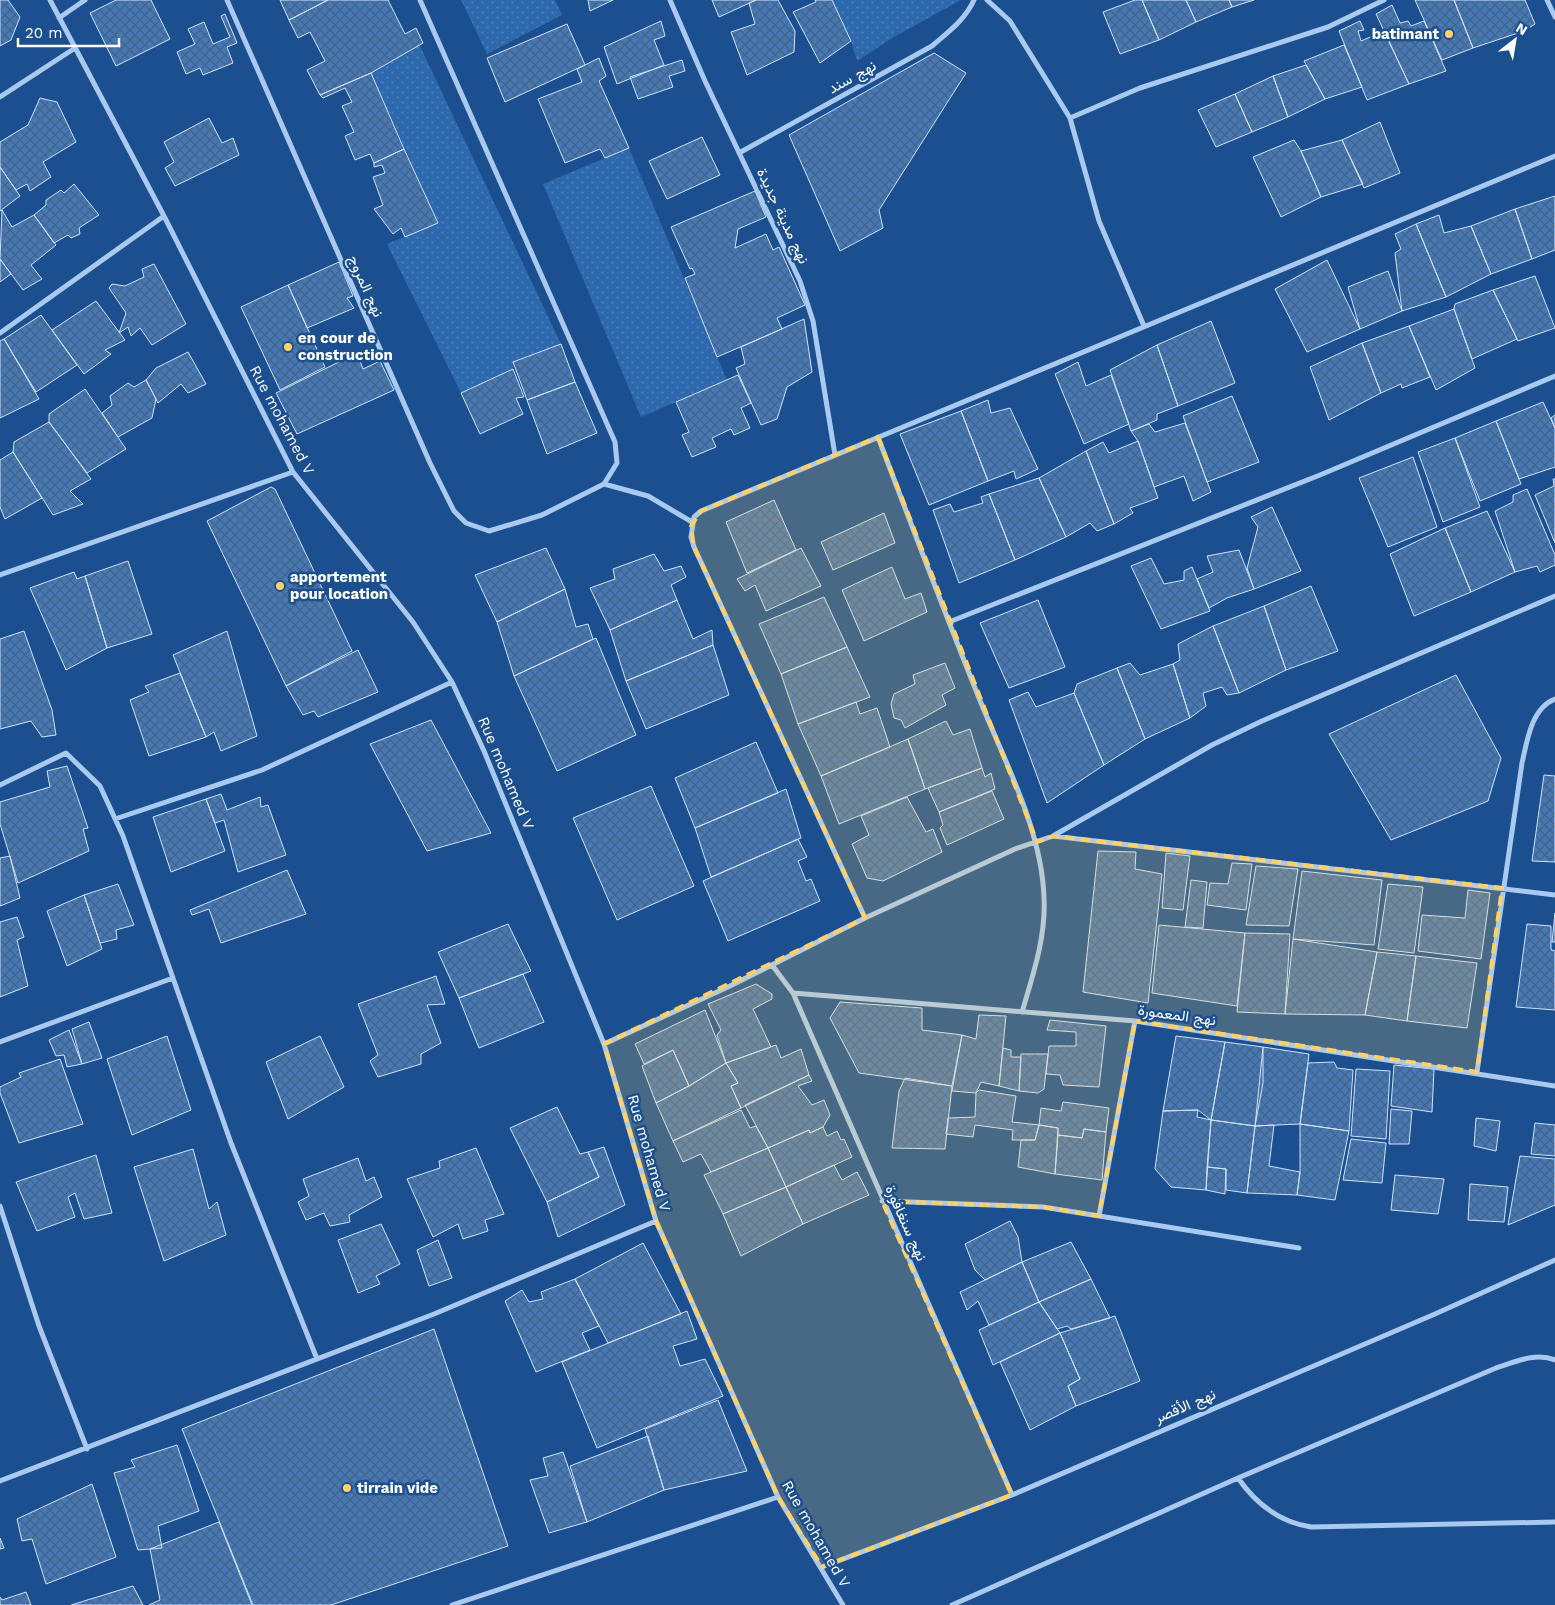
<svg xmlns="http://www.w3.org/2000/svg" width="1555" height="1605" font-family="'Work Sans',Vazirmatn,sans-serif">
<defs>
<pattern id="grass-dots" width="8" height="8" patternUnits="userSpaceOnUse" patternTransform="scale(1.25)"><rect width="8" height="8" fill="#2e69ad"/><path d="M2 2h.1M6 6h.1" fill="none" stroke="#4d80b9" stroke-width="1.8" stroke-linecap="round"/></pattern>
<pattern id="building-cross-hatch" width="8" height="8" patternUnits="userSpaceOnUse" patternTransform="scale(1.25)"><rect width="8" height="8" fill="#4478b7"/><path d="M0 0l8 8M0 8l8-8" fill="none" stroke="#486282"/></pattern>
</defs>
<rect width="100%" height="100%" fill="#1b4f8f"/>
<path fill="url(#grass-dots)" d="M461,0h94l7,15 -75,39z
M832,0h129l-67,37 -37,24 -6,-20z
M419,44l142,300 -48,18v7l-52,24 -74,-149 51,-21 -67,-150z
M629,148l98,232 -86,37 -98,-233z"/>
<path fill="url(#building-cross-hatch)" stroke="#cfe3fa" d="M0,0h8l12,17 -9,23 -11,6z
M116,0h35l19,39 -54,27 -26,-53z
M280,0h48l-39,20z
M328,0h60l17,34 11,-6 7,15 -52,30 -51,22 -13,-25 18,-9 -15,-29 -12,6 -9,-18z
M588,0h25l-23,11z
M712,0h44l-37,17z
M756,0h22l17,31 -1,21 -47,23 -16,-43 24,-8 -6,-21z
M815,0h17l19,41 -31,22 -27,-51 23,-10z
M1135,0h7l17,40 -39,14 -17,-42z
M1142,0h44l10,22 -37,18z
M1186,0h43l3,7 -36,15z
M1229,0h25l-22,7z
M1415,0h39l19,48 -31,12z
M1454,0h71l10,24 -11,7 -51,17z
M1392,5l8,18 8,-2 3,5 13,-5 22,50 -37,13 -33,-70z
M225,14l12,29 -10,4 6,16 -30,12 -3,-7 -14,6 -9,-22 18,-8 -7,-15 16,-7 9,22 17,-7 -9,-21z
M661,21l4,15 -11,4 10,25 -47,19 -13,-37z
M1360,21l4,9 -6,1 3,10 23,-10 25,53 -42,16 -28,-69z
M567,24l18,41 -80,37 -18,-44z
M1344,45l18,42 -37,12 -21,-38z
M934,53l32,20 -87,137 4,18 -43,23 -51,-116z
M599,58l7,18 -7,5 30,67 -24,10 -5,-9 -35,14 -27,-64 44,-17 -5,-13z
M682,60l3,11 -16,5 4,11 -35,12 -8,-22z
M1306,65l19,34 -37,18 -15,-41z
M371,73l33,76 -30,14 -4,-9 -15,6 -10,-24 9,-4 -12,-26 10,-4 -7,-14 -22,10 -3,-3z
M1273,76l15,41 -36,15 -17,-38z
M1235,94l17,38 -36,15 -18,-37z
M40,98l17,4 19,40 -33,20 8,15 -21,14 -3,-7 -11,6 -16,-23v-25l28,-17z
M209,118l13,25 11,-5 6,17 -64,31 -10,-18 9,-6 -10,-20z
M1380,122l20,51 -36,15 -22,-48z
M702,137l18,38 -53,24 -18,-38z
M1294,140l7,11 20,46 -40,20 -28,-60z
M1342,140l21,44 -42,13 -20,-46z
M404,149l34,74 -33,14 -4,-9 -8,6 -19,-25 9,-4 -10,-28 12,-4 -3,-8 -8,2v-4z
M0,167l20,29 -20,15z
M74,184l25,31 -20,13 1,6 -9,4 -3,-3 -14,8 -20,-28 12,-10v-5l15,-10 3,3z
M755,191l11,26 -28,12 -3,19 31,-14 7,16 6,-3 26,58 -28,13 5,11 -65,28 -32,-79 10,-4 -3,-6 -2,1 -19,-42z
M1555,196v54l-23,9 -17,-50z
M1515,209l17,50 -41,15 -20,-48z
M2,210l10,17 22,-12 22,30 -25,20 11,14 -19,11 -23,-31z
M1439,215l5,18 27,-7 20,48 -45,23 -30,-73z
M1416,224l30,73 -44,14 -7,-58 6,-4 -6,-15z
M0,259l11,15 -11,8z
M1327,260l33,69 -53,23 -32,-63z
M339,262l14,34 -6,2 7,10 -47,20 -19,-43z
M154,264l32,60 -34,21 -12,-17 -9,8 -3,-9 -9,6 7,-20 -17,-25 3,-4 13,2 19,-9 -2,-8z
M1388,271l14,40 -42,18 -12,-42z
M1535,276l20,52 -37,13 -25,-51z
M288,285l37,82 -45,23 -39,-83z
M1493,290l24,49 -45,20 -18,-50 1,-5z
M96,301l29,39 -20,10 6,4 -27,20 -32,-44z
M1454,309l21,59 -39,22 -27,-64z
M41,315l36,50 -41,27 -32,-53z
M804,319l8,53 -25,15 -10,32 -16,6 -25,-57 9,-4 -4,-17z
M1211,321l24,62 -57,23 -21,-61z
M1409,326l21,51 -28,11 -1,-4 -20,9 -19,-50z
M4,339l35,60 -39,19v-77z
M1362,343l19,50 -52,27 -19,-53z
M561,344l14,38 -48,18 -14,-38z
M1157,345l21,61 -21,8v6l-26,11 -21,-61z
M188,352l18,32 -18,9 -7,-9 -23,19 -12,-23 10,-12z
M357,353l6,16 17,-8 14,29 -97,44 -21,-41z
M1078,362l8,24 25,-11 18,49 -45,20 -29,-70z
M513,369l11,28 -8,1 7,16 -43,20 -19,-41z
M738,375l13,28 -10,5 9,20 -16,7 -3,-6 -19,9 4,9 -24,10 -10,-22 7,-3 -13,-30z
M146,380l10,19 -4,19 -34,19 -16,-24 10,-8 -2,-9 18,-13 6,4z
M575,382l22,51 -50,21 -20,-54z
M85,389l41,60 -39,24 -38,-51v-8z
M1232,396l27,66 -52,20 -24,-66z
M988,400l3,13 19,-5 28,61 -22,10 -2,-8 -26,10 -27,-70z
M1543,402l12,26v39l-36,12 -23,-58z
M961,411l27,70 -59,24 -29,-71z
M1555,415v13l-4,-10z
M1496,421l25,63 -41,17 -25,-63z
M49,422l42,57 -21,12 13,13 -30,11 -40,-63 1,-10z
M1185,423l26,69 -18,9 -9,-25 -30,11 -16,-46 -7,-10 18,-7 6,8z
M1455,438l25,69 -37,15 -25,-70z
M1138,441l20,57 -28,10 3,5 -19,11 -28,-73 17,-9 6,11z
M1086,451l28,73 -17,7 -7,-8 -24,14 -27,-59z
M13,452l29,46 -37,21 -5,-12v-47z
M1413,457l24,70 -49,20 -29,-69z
M1039,478l27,59 -51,23 -26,-66z
M1553,479h2v64l-20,-48 19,-9z
M271,487l4,2 77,162 -66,35 -79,-165z
M1527,489l28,66v10l-15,7 -3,-6 -22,6 -20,-61 18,-9v-7z
M989,494l26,66 -56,23 -26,-73 17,-6 4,8 29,-9 -2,-6z
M774,500l22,50 -49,23 -21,-51z
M1272,507l29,64 -47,18 -7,-21 11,-41 -7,-10z
M1487,511l28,61 -44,20 -26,-64z
M884,513l11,30 -62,27 -12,-28z
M1445,528l26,64 -57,24 -24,-62z
M546,548l19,41 -68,33 -22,-47z
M801,548l20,38 -55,25 -11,-26 -10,6 -8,-12z
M1239,550l15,39 -27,9 -18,10 -12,-29 16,-7 -6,-16z
M654,554l10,17 17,-5 5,11 -15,8 6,15 -67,30 -20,-42 25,-9 -2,-10z
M1151,558l13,26 20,-4v-9l8,-4 18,44 -49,18 -30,-63z
M128,561l24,73 -45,14 -22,-72z
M892,567l13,32 16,-6 6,19 -63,29 -22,-51z
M74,572l3,7 8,-3 22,72 -41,22 -36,-82z
M1311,586l27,65 -52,19 -22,-64z
M565,589l11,38 12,-3 5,15 -79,37 -17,-54z
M824,597l23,50 -66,27 -22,-50z
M677,600l16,39 19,-9 1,15 -87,36 -16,-51z
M1038,600l27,67 -56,21 -29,-65z
M1264,606l22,64 -47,23 -26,-67z
M1213,626l26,67 -12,2 -5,-8 -19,6 3,13 -16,12 -17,-54 7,-4 -2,-16z
M24,631l28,79 4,25 -14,2 -11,-16 -31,8v-90z
M227,631l30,105 -36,15 -7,-19 -8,5 -33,-82z
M596,638l40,97 -79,36 -43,-95z
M713,645l16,50 -83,34 -20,-48z
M847,647l23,50 -72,27 -17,-50z
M358,650l20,42 -60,25 -4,-6 -11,4 -17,-29z
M945,663l10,25 -13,7 4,10 -41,23 -4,-8 -7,-2 -3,-14 3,-10 21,-10 -2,-9z
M1130,663l10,12 33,-11 17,54 -45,21 -28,-71z
M1117,668l28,71 -41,26 -30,-72 3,-9z
M180,673l26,64 -57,19 -19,-56 19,-8 -4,-6z
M1456,675l45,83 -13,43 -97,39 -62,-106z
M1028,692l8,15 38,-14 30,72 -57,38 -38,-103z
M856,702l4,12 17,-6 13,39 -69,29 -23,-52z
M431,720l60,113 -64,18 -57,-107z
M946,721l7,14 17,-6 12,39 -57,21 -17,-50z
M908,739l17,50 -86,35 -18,-48z
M756,742l22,51 -83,35 -20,-50z
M67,766l21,62 -5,1 6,22 -71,32 -18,-59v-22l50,-15 -3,-16z
M982,768l3,9 6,-4 4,16 -56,23 -11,-24z
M1544,775l11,1v86l-23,-1z
M651,786l43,100 -77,34 -44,-102z
M786,789l15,49 -90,39 -16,-49z
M992,791l12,28 -57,26 -7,-17 3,-3 -4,-13z
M221,794l6,16 33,-13 1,10 7,-2 18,50 -48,17 -14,-52 -9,3 -9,-24z
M907,797l19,35 7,-3 9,23 -59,29 -16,-3 -15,-34 17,-9 -8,-19z
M206,799l19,52 -54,21 -18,-55z
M798,839l9,18 -9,4 8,20 5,-2 9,22 -92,40 -25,-60z
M1098,851l38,1 -1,17 27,5 -14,129 -65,-11z
M1166,853l24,3 -7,54 -21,-2z
M10,856l10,42 -20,8v-48z
M1232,863l20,1 -6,46 -39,-5 3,-22 18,1z
M1256,866l42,3 -9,57 -43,-1z
M287,870l19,44 -85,29 -12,-34 -17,6 -2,-5z
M1302,871l80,9 -8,65 -81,-6z
M1191,880l16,2 -4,46 -18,-1z
M118,884l16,41 -18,5 1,9 -17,4 -16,-48z
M1388,884l35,3 -9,66 -36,-4z
M1468,890l22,3 -9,66 -63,-8 4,-36 43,3z
M84,895l18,54 -35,17 -20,-55z
M1555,913v29h-3z
M17,917l7,20 -7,3 11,46 -28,11v-75z
M508,924l23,47 -72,27 -21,-46z
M1527,924l24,2v24l4,1v59l-39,-3z
M1159,925l86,8 -8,73 -85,-13z
M1245,933l45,1 -5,80 -48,-2z
M1293,939l84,13 -12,63 -80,-1z
M1377,952l39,4 -9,65 -42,-6z
M1416,956l61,7 -10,65 -60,-7z
M523,974l21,48 -65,26 -20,-50z
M436,976l9,28 -18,1 14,38 -20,11v10l-43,13 -8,-16 8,-6 -20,-51z
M756,984l16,10v5l-19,10 18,38 -45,16 -9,-28 4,-5 -13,-26z
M840,1002l82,6v22l40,5 -10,51 -93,-13 -29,-55z
M705,1010l21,53 -37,23 -16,-36 -29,14 -9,-20z
M979,1015l27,1 -7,70 -18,-4 -5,11 -24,-2 10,-56 14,4z
M1050,1020l56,6 -7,61 -36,-2 -3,-10 -14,-1 3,-28h27v-14l-29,-2z
M89,1022l13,36 -20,6 -10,-35z
M69,1030l13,34 -15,3 -3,-12 -8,1 -7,-16z
M167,1036l24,74 -59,25 -25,-76z
M320,1036l24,51 -56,32 -22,-57z
M1176,1036l49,6 -14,78 -13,-10 -35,1z
M1225,1042l38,5v36l-8,43 -44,-6z
M776,1045l5,13 20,-9 8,26 -68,33 -10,-22 7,-3 -12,-20z
M1263,1047l46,7 -9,70 -45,2z
M1003,1048l8,2v7h10l-2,34 -20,-5z
M673,1050l16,36 -33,17 -14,-37z
M1021,1054h27l-4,35 -6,4 -19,-2z
M60,1059l23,65 -64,19 -19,-50v-6l21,-10 -2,-4z
M1334,1062l3,6 16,2 -4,61 -49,-7 8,-61z
M726,1063l12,20 -7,3 10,22 -68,33 -17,-38 33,-17z
M1394,1065l40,4 -2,43 -41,-6z
M1356,1069l34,2 -4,68 -35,-3z
M809,1075l3,6 -14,5 14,19 12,-5 6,15 -7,12 -13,6 -1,-3 -41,18 -23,-43z
M905,1078l47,8 -7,63 -53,-1 7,-57z
M979,1090l37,6 -4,26 27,3 -4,15h-23l1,-10 -38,-5 -2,12 -27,-3 2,-16 27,-1 1,-24z
M1063,1102l46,6 -3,24 -22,-3 -2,9 -24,-3v-7l-19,-3 2,-17 20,3z
M557,1107l23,47 8,-2 11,25 -52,25 -37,-74z
M1391,1109l21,2 -3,33h-20z
M741,1110l9,18 6,-2 12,22 -57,24 -10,-18 -18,8 -10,-21z
M1198,1110l-1,7 14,3 -5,70 -35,-3 -16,-18 8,-58z
M1476,1118l24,3 -4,30 -22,-5z
M1211,1120l44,6 -8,67 -21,-3v-21l-19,-2z
M1535,1123l20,2v31l-24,-2z
M1300,1124l49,7 -14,69 -38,-5 3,-23z
M1039,1125l19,3 -3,46 -37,-7 3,-27h14z
M1274,1125l-5,41 31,6 -3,23 -50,-2 8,-67z
M823,1127l4,9 10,-5 4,9 3,-1 8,18 -66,30 -18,-39 41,-18 1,3z
M1084,1129l22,3 -4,48 -47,-6 3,-39 24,3z
M1351,1139l35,4 -4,40 -39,-3z
M604,1147l21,58 -67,32 -11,-35 52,-25 -11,-25z
M476,1148l28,66 -19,6 3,11 -25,8 -5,-15 -25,13 -26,-58 33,-11 -1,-7z
M768,1148l18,39 -63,27 -19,-39z
M193,1149l16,60 8,-7 9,33 -62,26 -30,-94z
M96,1155l16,58 -28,6 -9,-26 -7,4 7,20 -38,14 -21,-49z
M1520,1156l35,3v46l-47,20z
M358,1158l8,23 8,-4 8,20 -33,18 1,7 -20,4 -6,-13 -18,7 -8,-18 11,-6 -6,-17z
M834,1165l8,15 15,-8 12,23 -66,29 -17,-37z
M1207,1167l19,2 -1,25 -19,-4z
M1395,1175l49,4 -6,35 -47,-4z
M1470,1184l38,3 -4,35 -36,-2z
M786,1187l17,37 -62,32 -18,-42z
M1010,1221l8,16 4,25 -37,18 -10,-10 -10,-26z
M381,1224l19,40 -24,12 4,8 -22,9 -20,-53z
M438,1240l14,38 -23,8 -12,-36z
M1071,1242l20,37 -52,23 -17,-40z
M643,1243l38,71 -73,29 -33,-64z
M1022,1262l17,40 -50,23 -11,-24 -11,9 -7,-18z
M575,1279l24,47 -17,7 8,17 -54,22 -31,-71 17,-11 7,12 14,-3 -2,-7z
M1091,1279l19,39 -39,11 -4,-3 -10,3 -18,-27z
M1039,1302l21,31 -67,32 -14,-35z
M687,1311l10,28 -24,7 7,20 25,-7 18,37 -126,52 -35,-86z
M1115,1316l25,65 -64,25 -8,-20 12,-7 -20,-46z
M434,1329l74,217 -177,59h-78l-71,-176z
M1060,1333l20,46 -12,7 8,20 -46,24 -30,-68z
M718,1400l29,71 -83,19 -19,-61z
M648,1436l16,54 -77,32 -17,-56z
M177,1445l22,66 -41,15 4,22 -24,2 -24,-77 21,-6 -4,-7z
M563,1452l24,70 -38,11 -19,-53 18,-4 -5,-18z
M92,1484l24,73 -70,27 -14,-45 -10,2 -5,-22z
M219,1522l33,83h-103l11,-5 -10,-51z
M0,1538l4,10 -4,1z
M133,1586l10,19h-72z
M26,1592l5,13h-31v-8l2,3z"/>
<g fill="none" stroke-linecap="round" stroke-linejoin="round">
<path stroke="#a9c9ee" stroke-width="5" d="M50,0l114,216 129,256 120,150 39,60 32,69 120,293 52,177 122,276 65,108
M227,0l203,463 24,48 12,12 23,8 53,-16 62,-31
M420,0l195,442 2,21 -13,21
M670,0l35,81 95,200 13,40 22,134
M987,0l23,21 60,97
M1547,0l8,17
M59,18l26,-18
M0,97l75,-49
M739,153l193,-107c16,-14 33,-26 42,-46
M1144,326l-45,-105 -29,-103 70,-30 188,-61 56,-27
M0,333l164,-117
M878,437c33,87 66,174 101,261 25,62 63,132 65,200 2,39 -11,77 -22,114
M604,484l44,12 44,26
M0,575l293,-103
M949,622l371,-147 235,-99
M0,785l66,-32 34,33 23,50 108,307 86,216
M115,819l147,-49 190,-88
M1053,836l502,59
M865,918l-171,-371 -3,-10 3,-20 7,-6 854,-355
M772,965l21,28 219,502
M793,993l342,28 420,65
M0,1042l173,-64
M604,1044l126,-58 135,-68 150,-69 38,-13 159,-91 50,-24 293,-125
M1477,1072l45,-309c5,-21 9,-55 33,-64
M882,1201l161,6 256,41
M0,1206l39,120 48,123
M1099,1216l36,-195
M1238,1478c18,26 42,44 73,49l244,-5
M0,1481l434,-167 222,-93
M822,1567l190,-72 423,-181 120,-54
M452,1605l326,-108
M952,1605l286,-127 258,-110c19,-6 40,-16 59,-8"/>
</g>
<path fill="#ffd166" fill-opacity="0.2" stroke="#ffd166" stroke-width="4" stroke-dasharray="10 6" stroke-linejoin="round" d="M878,437l159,405 16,-6 449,52 -25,184 -342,-51 -36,195 -56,-9 -161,-6 130,294 -190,72 -44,-70 -122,-276 -52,-177 261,-126 -171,-371 -3,-21 10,-15z"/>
<g fill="#ffd166" stroke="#1b4f8f" stroke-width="2">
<circle cx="1449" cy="34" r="5"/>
<circle cx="288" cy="347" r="5"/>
<circle cx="280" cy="586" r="5"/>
<circle cx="347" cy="1488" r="5"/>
</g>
<g text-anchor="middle" stroke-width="5" stroke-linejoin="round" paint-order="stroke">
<g font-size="15" font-weight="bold" fill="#fff" stroke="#1b4f8f" text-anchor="start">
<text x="1439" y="39" text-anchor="end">batimant</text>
<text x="298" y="343">en cour de<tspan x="298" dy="17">construction</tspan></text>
<text x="290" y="582">apportement<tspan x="290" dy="17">pour location</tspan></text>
<text x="357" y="1493">tirrain vide</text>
</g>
<g font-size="15" fill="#fff" stroke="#1b4f8f">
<text transform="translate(852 77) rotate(-29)" y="5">نهج سند</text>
<text transform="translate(783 216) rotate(65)" y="5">نهج مدينة جديدة</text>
<text transform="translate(366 286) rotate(66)" y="5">نهج المروج</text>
<text transform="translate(282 420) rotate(62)" y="5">Rue mohamed V</text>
<text transform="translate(506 773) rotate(67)" y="5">Rue mohamed V</text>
<text transform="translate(1177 1015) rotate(8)" y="5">نهج المعمورة</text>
<text transform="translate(649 1153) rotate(74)" y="5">Rue mohamed V</text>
<text transform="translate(906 1223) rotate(66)" y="5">نهج سنغافورة</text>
<text transform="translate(1185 1406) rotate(-23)" y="5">نهج الأقصر</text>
<text transform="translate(816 1534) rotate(60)" y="5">Rue mohamed V</text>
</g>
</g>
<g transform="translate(1515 40) rotate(31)" stroke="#1b4f8f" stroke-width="4" paint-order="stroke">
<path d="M0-4L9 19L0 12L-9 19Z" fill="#ffffff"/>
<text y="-8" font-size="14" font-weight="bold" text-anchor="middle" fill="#ffffff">N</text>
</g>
<path d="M18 38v8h101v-8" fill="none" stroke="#ffffff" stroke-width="2.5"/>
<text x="25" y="38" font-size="15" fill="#ffffff" stroke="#1b4f8f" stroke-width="4" paint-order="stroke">20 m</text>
</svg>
